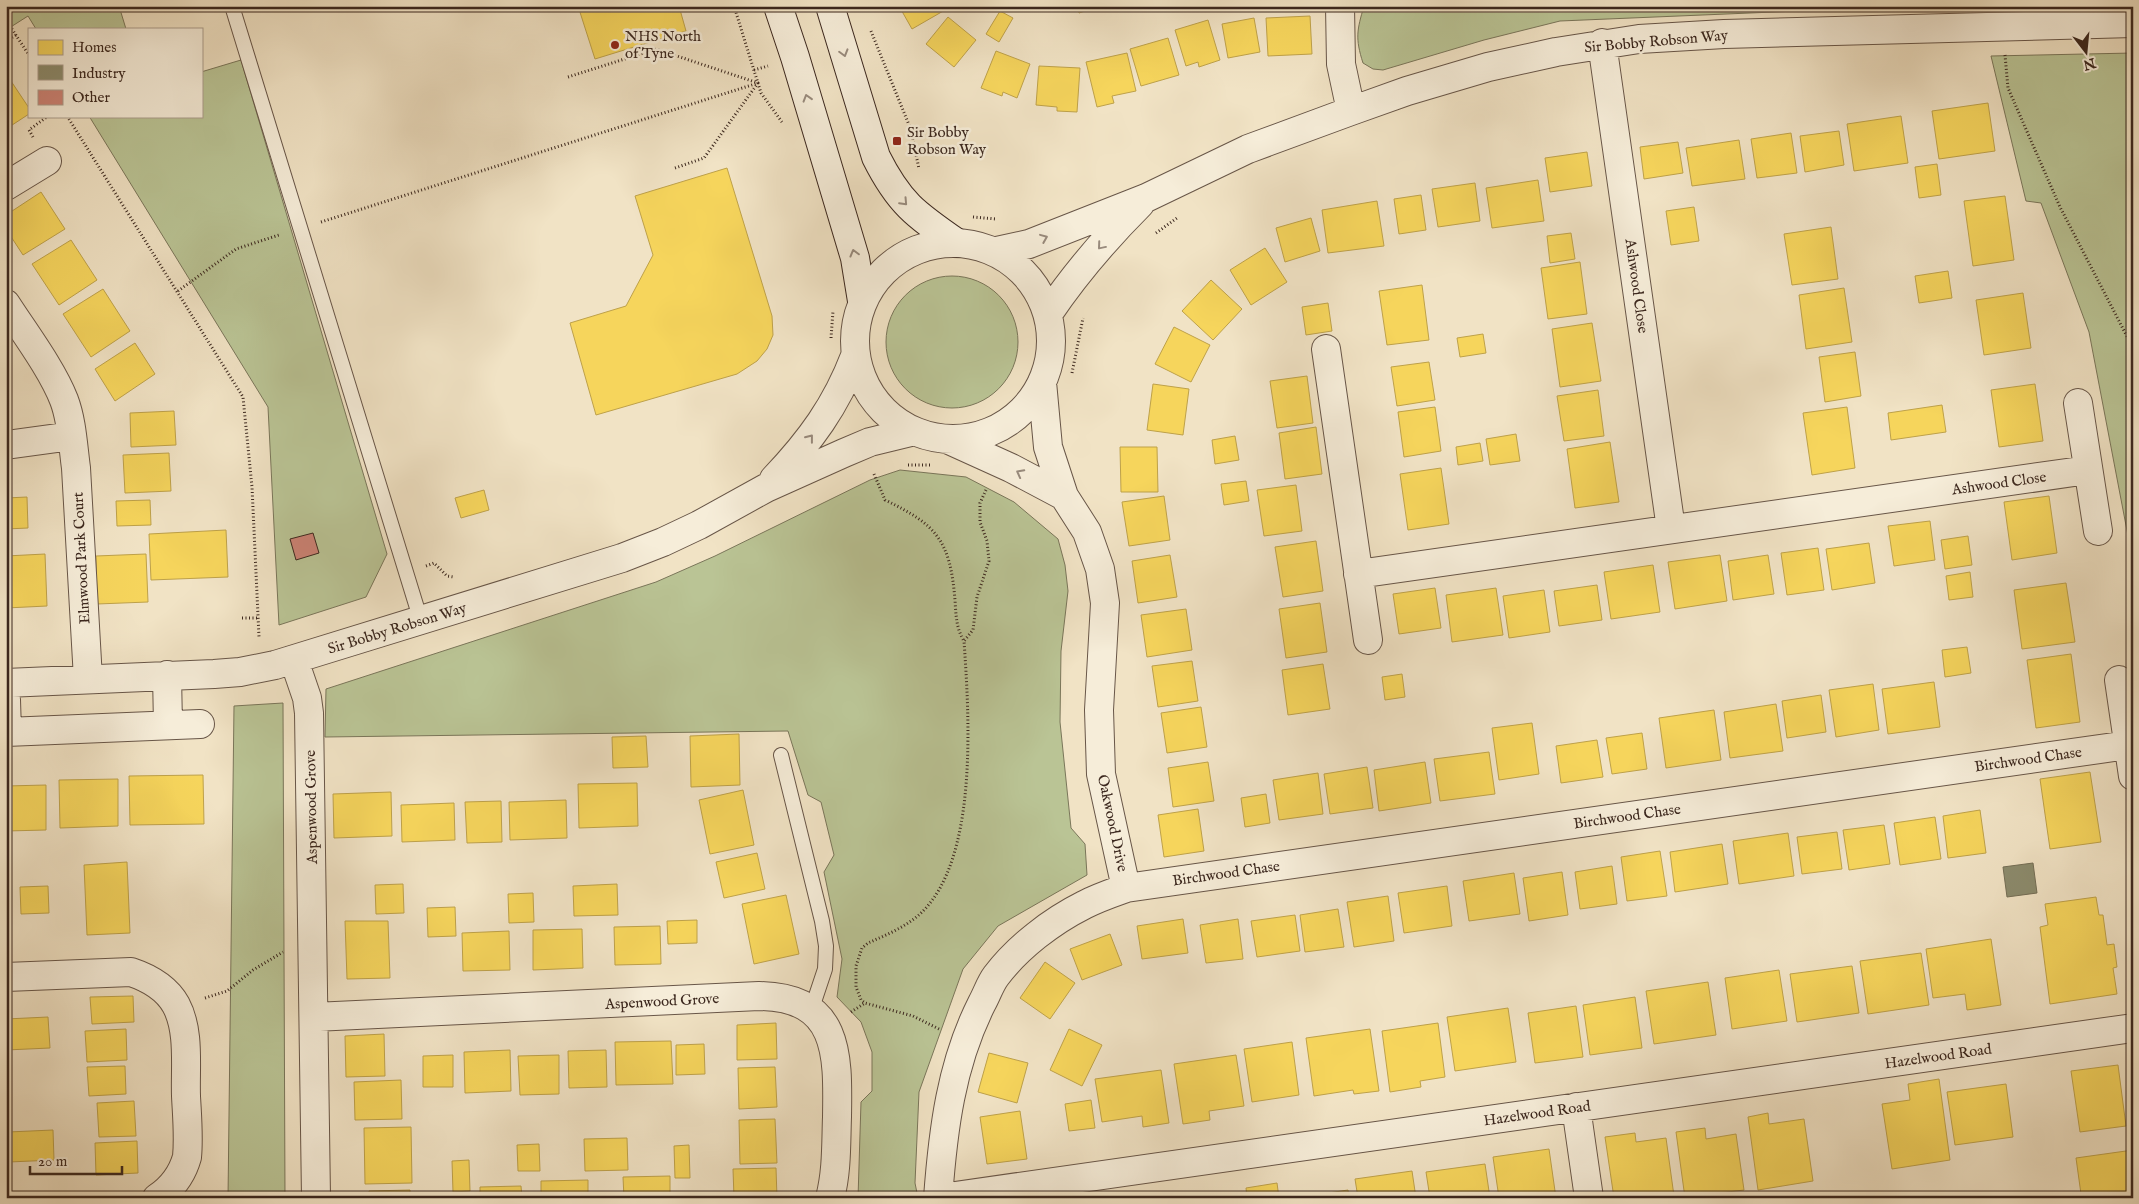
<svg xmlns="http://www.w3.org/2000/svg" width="2139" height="1204" font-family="'IM FELL English',serif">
<rect width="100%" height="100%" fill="#f1e3c5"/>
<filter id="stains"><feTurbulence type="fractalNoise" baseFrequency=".004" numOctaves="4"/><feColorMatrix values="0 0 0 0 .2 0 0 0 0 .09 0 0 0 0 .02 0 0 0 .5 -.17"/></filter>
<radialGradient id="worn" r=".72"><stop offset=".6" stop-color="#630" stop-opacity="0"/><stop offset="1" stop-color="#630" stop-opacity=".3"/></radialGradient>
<path fill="#bac495" stroke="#7a765a" d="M6,6h113l7,23h-90l-8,-13 -22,14z
M1364,6h552l-356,15 -76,19 -101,30 -10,-1 -10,-6c-8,-25 -6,-33 1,-57z
M2133,53v509l-44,-230 -48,-129 -15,-2 -35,-145z
M241,60l146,494 -21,43 -87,28 -11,-218 -179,-291h112v-44z
M886 342a66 66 0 1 1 132 0a66 66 0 1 1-132 0Z
M900,470l66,7 48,25 44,37 7,26 3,26 -7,60 -1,71 11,106 14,16 2,31 -89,51 -35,43 -44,123 -4,91 3,15h-60l3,-96 11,-11v-39l-11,-30 -24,-25 5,-38 -18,-87 10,-17 -13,-53 -13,-7 -20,-64 -463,6 1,-48 330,-107 59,-26 155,-76z
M283,703l2,495h-57l6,-492z"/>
<path fill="#f6d55c" stroke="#bea149" d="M578,6h101l7,25 -91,28z
M899,6h44l2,4 -33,19z
M1077,6h24l-22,7z
M1000,11l13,7 -14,24 -13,-8z
M1310,16l2,38 -44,2 -2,-38z
M948,17l28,23 -22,27 -28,-23z
M1254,18l6,34 -32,6 -6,-34z
M1208,20l12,40 -21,7 -1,-5 -12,4 -11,-36z
M1168,38l11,37 -38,11 -11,-37z
M996,51l34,13 -13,34 -14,-6 -1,4 -21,-8z
M1127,53l9,38 -24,5 2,7 -17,4 -11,-45z
M1039,66l41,2 -3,44 -20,-1v-4l-21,-2z
M7,75l22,33v6l-23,15z
M1988,103l7,48 -56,8 -7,-48z
M1901,116l7,47 -54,8 -7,-47z
M1839,131l5,34 -39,7 -5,-36z
M1791,133l6,40 -40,5 -6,-39z
M1739,140l6,39 -53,7 -6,-38z
M1678,142l5,31 -39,6 -4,-32z
M1587,152l5,34 -42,6 -5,-34z
M1937,164l4,31 -22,3 -4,-31z
M727,168l45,148 1,19 -6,14 -10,12 -20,13 -141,41 -26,-92 56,-17 27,-51 -18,-59z
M1538,180l6,41 -52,7 -6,-40z
M1475,183l5,38 -42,6 -6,-38z
M41,192l24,37 -42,26 -17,-26v-14z
M1421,195l5,35 -27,4 -5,-35z
M2005,196l9,64 -41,6 -9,-65z
M1377,201l7,45 -56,7 -6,-43z
M1694,207l5,34 -28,4 -5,-34z
M1311,218l9,33 -35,11 -9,-34z
M1831,227l7,52 -46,6 -8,-51z
M1571,233l4,26 -25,4 -3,-27z
M71,240l26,40 -38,25 -27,-41z
M1265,248l22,34 -36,23 -21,-35z
M1580,262l7,52 -39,5 -7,-51z
M1948,271l4,27 -33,5 -4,-27z
M1211,280l31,29 -29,31 -31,-29z
M1422,285l7,55 -42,5 -8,-54z
M1844,288l8,54 -46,7 -7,-54z
M103,289l27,42 -39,26 -28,-43z
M2023,293l8,55 -47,7 -8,-55z
M1328,303l4,28 -26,4 -4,-28z
M1592,323l9,58 -41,6 -8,-58z
M1174,327l36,18 -19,37 -36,-18z
M1483,334l3,19 -26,4 -3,-19z
M135,343l20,31 -40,27 -20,-32z
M1855,352l6,44 -36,6 -6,-45z
M1429,362l6,38 -38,6 -6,-39z
M1307,376l6,47 -36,5 -7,-47z
M1153,384l36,5 -6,46 -36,-5z
M2035,384l8,57 -44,6 -8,-57z
M1598,390l6,46 -40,5 -7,-45z
M1942,405l4,27 -55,8 -3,-27z
M1435,407l6,44 -37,6 -6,-45z
M1847,407l8,61 -43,7 -9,-62z
M174,411l2,34 -45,2 -1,-34z
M1316,427l6,47 -37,5 -6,-46z
M1516,434l4,27 -30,4 -4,-26z
M1235,436l4,24 -24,4 -3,-24z
M1610,442l9,60 -44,6 -8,-59z
M1480,443l3,18 -25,4 -2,-18z
M1120,447h37l1,45h-37z
M169,453l2,38 -46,2 -2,-38z
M1441,468l8,56 -41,6 -8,-56z
M1246,481l3,20 -25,4 -3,-21z
M1296,485l6,46 -38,5 -7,-46z
M484,490l5,20 -28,8 -6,-20z
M1164,496l6,44 -41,6 -7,-44z
M2049,496l8,57 -45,7 -8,-58z
M27,497l1,31 -22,1v-31z
M150,500l1,25 -34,1 -1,-25z
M1930,521l5,39 -41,6 -6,-40z
M226,530l2,47 -77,3 -2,-46z
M1968,536l4,29 -27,4 -4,-29z
M1316,541l7,50 -40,6 -8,-50z
M1869,543l6,40 -43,7 -6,-41z
M1818,548l6,42 -37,5 -6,-42z
M45,554l2,52 -41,2v-52z
M146,554l2,48 -51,2 -1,-48z
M1170,555l7,42 -39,6 -6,-42z
M1720,555l7,46 -52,8 -7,-47z
M1768,555l6,39 -41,6 -5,-39z
M1653,565l7,47 -49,7 -7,-47z
M1970,572l3,25 -24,3 -3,-24z
M2066,583l9,59 -53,7 -8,-59z
M1597,585l5,35 -43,6 -5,-35z
M1435,588l6,40 -42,6 -6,-40z
M1496,588l7,47 -51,7 -6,-47z
M1544,590l6,42 -41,6 -6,-42z
M1320,603l7,49 -41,6 -7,-49z
M1186,609l6,41 -45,7 -6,-42z
M1967,647l4,26 -26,4 -3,-27z
M2071,654l9,68 -44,6 -9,-68z
M1192,661l6,40 -40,6 -6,-41z
M1323,664l7,45 -42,6 -6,-45z
M1402,674l3,23 -20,3 -3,-23z
M1934,682l6,45 -52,7 -6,-45z
M1873,684l6,46 -43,7 -7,-47z
M1821,695l5,37 -39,6 -5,-37z
M1776,704l7,47 -53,7 -6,-46z
M1201,707l6,40 -40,6 -6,-40z
M1714,710l7,50 -55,8 -7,-50z
M1532,723l7,51 -40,6 -7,-52z
M1642,733l5,36 -35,5 -6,-36z
M739,734l1,51 -49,2 -1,-51z
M646,736l2,31 -35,1 -1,-31z
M1597,740l6,37 -42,6 -5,-37z
M1489,752l6,42 -55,7 -6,-42z
M1208,762l6,39 -41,6 -5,-39z
M1425,762l6,41 -52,8 -5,-41z
M1367,767l6,41 -43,6 -6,-40z
M2090,772l11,70 -51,7 -10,-70z
M1318,773l5,41 -44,6 -6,-40z
M203,775l1,49 -74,1 -1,-49z
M118,779v47l-58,2 -1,-48z
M637,783l1,43 -59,2 -1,-44z
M46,785v45l-40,1v-45z
M743,790l11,55 -44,9 -11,-54z
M391,792l1,44 -58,2 -1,-44z
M1266,794l4,29 -25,4 -4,-29z
M566,800l1,38 -57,2 -1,-38z
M501,801l1,41 -35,1 -2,-41z
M454,803l1,37 -53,2 -1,-37z
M1198,809l6,42 -40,6 -6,-42z
M1980,810l6,43 -38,5 -5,-42z
M1935,817l6,42 -41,6 -6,-42z
M1884,825l6,39 -41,6 -6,-40z
M1837,832l5,37 -40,5 -5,-37z
M1788,833l6,43 -55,8 -6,-43z
M1722,844l6,40 -53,8 -5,-40z
M1660,851l7,45 -40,5 -6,-44z
M757,853l8,36 -41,9 -8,-36z
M127,862l3,71 -43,2 -3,-70z
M1612,866l5,38 -37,5 -5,-37z
M1562,872l6,43 -39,6 -6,-43z
M1514,873l6,41 -51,7 -6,-40z
M403,884l1,29 -28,1 -1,-29z
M617,884l1,31 -44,1 -1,-30z
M48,886l1,27 -28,1 -1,-27z
M1447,886l5,40 -48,7 -6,-40z
M533,893l1,29 -25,1 -1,-29z
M786,895l13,59 -45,10 -12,-60z
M1388,896l6,45 -40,6 -7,-45z
M2096,897l3,18h4l4,30 7,-1 3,23 -4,1 4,26 -67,10 -10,-77 8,-2 -3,-21z
M455,907l1,29 -28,1 -1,-29z
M1338,909l6,38 -39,5 -5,-37z
M1295,915l5,36 -43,6 -6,-36z
M1183,919l5,34 -46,6 -5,-33z
M1238,919l5,40 -37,4 -6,-38z
M697,920v23l-29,1 -1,-23z
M345,921h43l2,57 -43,1z
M660,926l1,38 -46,1 -1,-38z
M582,929l1,39 -50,2v-40z
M509,931l1,39 -47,1 -1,-38z
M1110,934l12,31 -40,15 -12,-31z
M1991,939l10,66 -34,5 -2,-16 -32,4 -7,-49z
M1921,953l8,52 -61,9 -8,-53z
M1045,962l30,21 -25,36 -30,-21z
M1852,966l7,47 -62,9 -7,-48z
M1779,970l8,51 -55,8 -7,-51z
M1708,982l8,53 -62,9 -8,-53z
M133,996l1,26 -42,2 -2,-27z
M1635,997l7,51 -52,7 -7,-50z
M1576,1006l7,51 -48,6 -7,-50z
M1508,1008l8,54 -61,9 -8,-54z
M48,1017l2,31 -44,2v-31z
M776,1023l1,36 -40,1v-35z
M1438,1023l7,54 -25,4 1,6 -31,5 -8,-61z
M126,1029l1,31 -40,2 -2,-31z
M1069,1029l33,16 -20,41 -32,-16z
M1370,1029l9,62 -25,3 -1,-4 -39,6 -8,-58z
M384,1034l1,42 -39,1 -1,-41z
M671,1041l2,43 -57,1 -1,-43z
M1292,1042l7,53 -47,7 -8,-53z
M704,1044l1,30 -29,1v-30z
M510,1050l1,41 -46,2 -1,-41z
M606,1050l1,37 -38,1 -1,-37z
M989,1053l39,10 -11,40 -39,-11z
M453,1055v32h-30v-31z
M559,1055v39l-39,1 -2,-39z
M1236,1055l8,51 -35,5 1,9 -27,4 -9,-60z
M2118,1065l8,61 -46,6 -9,-61z
M125,1066l1,28 -37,2 -2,-29z
M775,1067l2,40 -38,2 -1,-41z
M1161,1070l8,53 -26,4 -1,-11 -40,6 -7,-43z
M1939,1079l11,81 -58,9 -10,-65 28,-4 -2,-16z
M401,1080l1,39 -47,1 -1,-38z
M2006,1084l7,53 -58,8 -8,-53z
M1091,1100l4,28 -26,3 -4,-27z
M134,1101l2,35 -37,1 -2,-34z
M1020,1111l7,48 -40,5 -7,-47z
M1768,1113l1,11 35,-5 9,62 -55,9 -10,-73z
M775,1119l2,44 -37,1 -1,-44z
M411,1127l1,56 -47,1 -1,-56z
M1705,1128l1,11 30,-5 8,56 -33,4 1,4h-27l-9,-66z
M53,1130l1,30 -45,2 -1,-30z
M1635,1133l1,9 30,-4 8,58 -60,2 -9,-61z
M627,1138l1,32 -43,1 -1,-32z
M137,1141l1,32 -42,2 -1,-32z
M539,1144l1,27h-22l-1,-26z
M689,1145l1,33h-15l-1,-32z
M1549,1149l7,49h-57l-6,-41z
M2133,1150v48h-60v-2l8,-2 -5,-36z
M469,1160l1,31 -17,1 -1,-31z
M1485,1164l5,34h-60l-4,-26z
M776,1168l1,30h-43l-1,-29z
M1412,1171l4,27h-58l-3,-19z
M670,1176v22h-46l-1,-21z
M588,1180v18h-47v-17z
M1277,1183l2,15h-32l-1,-10z
M521,1186l1,12h-42v-11z
M410,1190v8h-41v-7z
M1348,1190l1,8h-54z"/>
<path fill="#8c8c6e" stroke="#746e56" d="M2033,863l4,30 -30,4 -4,-30z"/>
<path fill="#cd8376" stroke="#3b271e" d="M313,533l6,20 -23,7 -6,-21z"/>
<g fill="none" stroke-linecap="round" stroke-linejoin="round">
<defs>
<path id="lane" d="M232,6l189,615
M781,755l41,166 4,25 -1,23 -14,42"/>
<path id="street" d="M1340,6l1,58 10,47
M1602,43l69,486
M6,186l41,-25
M855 341a98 98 0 1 1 196 0a98 98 0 1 1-196 0Z
M997,251l32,-7 117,-46 102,-49 103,-38 56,-20 81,-24 68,-15 83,-13 85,-5 409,-11
M6,304c18,28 46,65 58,96 8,21 9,46 12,68l12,211
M1048,314c27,-40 58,-76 92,-110
M1326,349l42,291
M1042,382l6,65 16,49 23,36 13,37 5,34 -6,107 2,64 25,114
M2078,403l20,128
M947,439l64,29 53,28
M6,445l66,-9
M774,479c36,-38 62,-73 81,-123
M1358,574l730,-104
M294,660l13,38 2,15 7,485
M167,675l1,50
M2119,680l14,96
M6,683l208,-9 26,-2 35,-7 347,-107 41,-16 36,-17 67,-37 78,-35 26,-11 41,-10
M6,700l1,32
M6,732l194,-8
M6,977l125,-5c18,6 35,15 45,33 14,26 9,62 10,91 1,20 3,41 1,61 -5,18 -15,31 -30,41
M314,1017l445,-21c81,1 79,59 78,121 -1,27 0,54 -7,81
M1576,1107l13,91
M938,1198c5,-68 13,-134 44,-195 5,-9 8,-19 14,-27 22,-29 56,-55 88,-71 13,-7 28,-12 42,-17l1002,-143
M941,1198l1192,-170"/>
<path id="secondary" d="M778,6l17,51 60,201 7,43
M830,6l46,151c23,46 39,57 81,86"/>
</defs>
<use href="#lane" stroke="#685648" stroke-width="16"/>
<use href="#street" stroke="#685648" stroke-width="30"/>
<use href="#secondary" stroke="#3b271e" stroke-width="30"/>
<path stroke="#3b271e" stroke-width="3" stroke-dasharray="1 2.5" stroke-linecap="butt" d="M734,6l27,87 21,29
M6,20l23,35
M871,31l40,99 8,39
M6,41l10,-6
M2005,55l3,33 52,119 73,141
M754,70l14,-4
M568,77l88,-28 102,34 -54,75 -29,10
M67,116l176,281 9,90 7,150
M33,137l-4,-7 19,-14
M973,217l23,2
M321,222l437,-139
M1156,233l21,-15
M178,291l58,-42 43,-14
M831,338l2,-27
M1072,373l11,-55
M908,465h23
M874,474l11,26c52,25 65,40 70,100 1,15 1,28 9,41
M426,566l8,-3 13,13 7,1
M242,618h16
M205,998l22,-7 26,-21 30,-18
M851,1012l14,-9
M939,1029l-26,-13 -48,-13 -4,-3 -5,-13v-21l6,-18 6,-5c18,-8 38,-16 53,-30 58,-55 48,-199 43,-272l9,-11 4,-33 12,-36 -2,-20 -7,-19v-19l6,-13"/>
<use href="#lane" stroke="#f6edd9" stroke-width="14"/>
<use href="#street" stroke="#f6edd9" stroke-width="28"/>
<use href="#secondary" stroke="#f6edd9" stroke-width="28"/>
</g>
<defs><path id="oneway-chevron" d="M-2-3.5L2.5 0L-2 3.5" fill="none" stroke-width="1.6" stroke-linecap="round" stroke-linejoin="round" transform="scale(1.25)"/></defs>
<g stroke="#988a7c">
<use href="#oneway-chevron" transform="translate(844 53) rotate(74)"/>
<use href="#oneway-chevron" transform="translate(807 98) rotate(-107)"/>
<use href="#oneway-chevron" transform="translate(904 202) rotate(47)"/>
<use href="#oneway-chevron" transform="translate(1044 238) rotate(-22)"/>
<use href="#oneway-chevron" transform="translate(1101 246) rotate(130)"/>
<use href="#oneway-chevron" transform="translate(854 253) rotate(-105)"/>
<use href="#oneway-chevron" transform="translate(810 438) rotate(-52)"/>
<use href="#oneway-chevron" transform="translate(1020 473) rotate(-152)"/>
</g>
<g fill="#8f2418" stroke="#f6edd9" stroke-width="2">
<circle cx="615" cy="45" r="5"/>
<rect x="892" y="136" width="10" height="10" rx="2.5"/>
</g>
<g text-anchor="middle" stroke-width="5" stroke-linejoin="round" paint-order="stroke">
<g font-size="15" fill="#3b271e" stroke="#f6edd9" text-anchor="start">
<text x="625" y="41">NHS North<tspan x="625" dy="17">of Tyne</tspan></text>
<text x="907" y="137">Sir Bobby<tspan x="907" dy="17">Robson Way</tspan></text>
</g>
<g font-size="15" fill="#3b271e" stroke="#f6edd9">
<text transform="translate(1656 41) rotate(-5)" y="5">Sir Bobby Robson Way</text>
<text transform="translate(1637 286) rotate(82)" y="5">Ashwood Close</text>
<text transform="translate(1999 483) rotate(-8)" y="5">Ashwood Close</text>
<text transform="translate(81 558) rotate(-93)" y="5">Elmwood Park Court</text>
<text transform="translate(397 628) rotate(-17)" y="5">Sir Bobby Robson Way</text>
<text transform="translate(2028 759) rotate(-8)" y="5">Birchwood Chase</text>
<text transform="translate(311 807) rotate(-91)" y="5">Aspenwood Grove</text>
<text transform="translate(1627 816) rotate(-8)" y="5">Birchwood Chase</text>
<text transform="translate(1113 823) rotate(78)" y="5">Oakwood Drive</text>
<text transform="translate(1226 873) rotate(-8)" y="5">Birchwood Chase</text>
<text transform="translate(662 1001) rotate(-3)" y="5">Aspenwood Grove</text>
<text transform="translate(1938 1056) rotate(-8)" y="5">Hazelwood Road</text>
<text transform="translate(1537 1113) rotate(-8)" y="5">Hazelwood Road</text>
</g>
</g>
<rect width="2139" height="1204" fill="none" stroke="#f1e3c5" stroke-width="25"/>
<rect x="8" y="8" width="2124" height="1189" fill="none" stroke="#3b271e" stroke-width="2.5"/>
<rect x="12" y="12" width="2114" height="1179" fill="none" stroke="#3b271e"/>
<rect x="28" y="28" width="175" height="90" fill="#f6edd9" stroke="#ab9e8e"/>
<rect x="38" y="40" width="25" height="15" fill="#f6d55c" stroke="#ab9e8e"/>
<text x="72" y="52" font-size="15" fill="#3b271e">Homes</text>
<rect x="38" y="65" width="25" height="15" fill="#8c8c6e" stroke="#ab9e8e"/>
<text x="72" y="78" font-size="15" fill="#3b271e">Industry</text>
<rect x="38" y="90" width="25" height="15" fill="#cd8376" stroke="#ab9e8e"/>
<text x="72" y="102" font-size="15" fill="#3b271e">Other</text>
<g transform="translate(2086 52) rotate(164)" stroke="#f6edd9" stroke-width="4" paint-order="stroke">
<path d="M0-4L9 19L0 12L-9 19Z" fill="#3b271e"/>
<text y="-8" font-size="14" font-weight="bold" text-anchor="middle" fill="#3b271e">N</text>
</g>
<path d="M30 1166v8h92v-8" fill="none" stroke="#3b271e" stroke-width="2.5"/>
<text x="38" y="1166" font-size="15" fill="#3b271e" stroke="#f6edd9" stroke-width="4" paint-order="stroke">20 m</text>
<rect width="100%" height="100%" filter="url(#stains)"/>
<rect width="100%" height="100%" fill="url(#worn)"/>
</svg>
